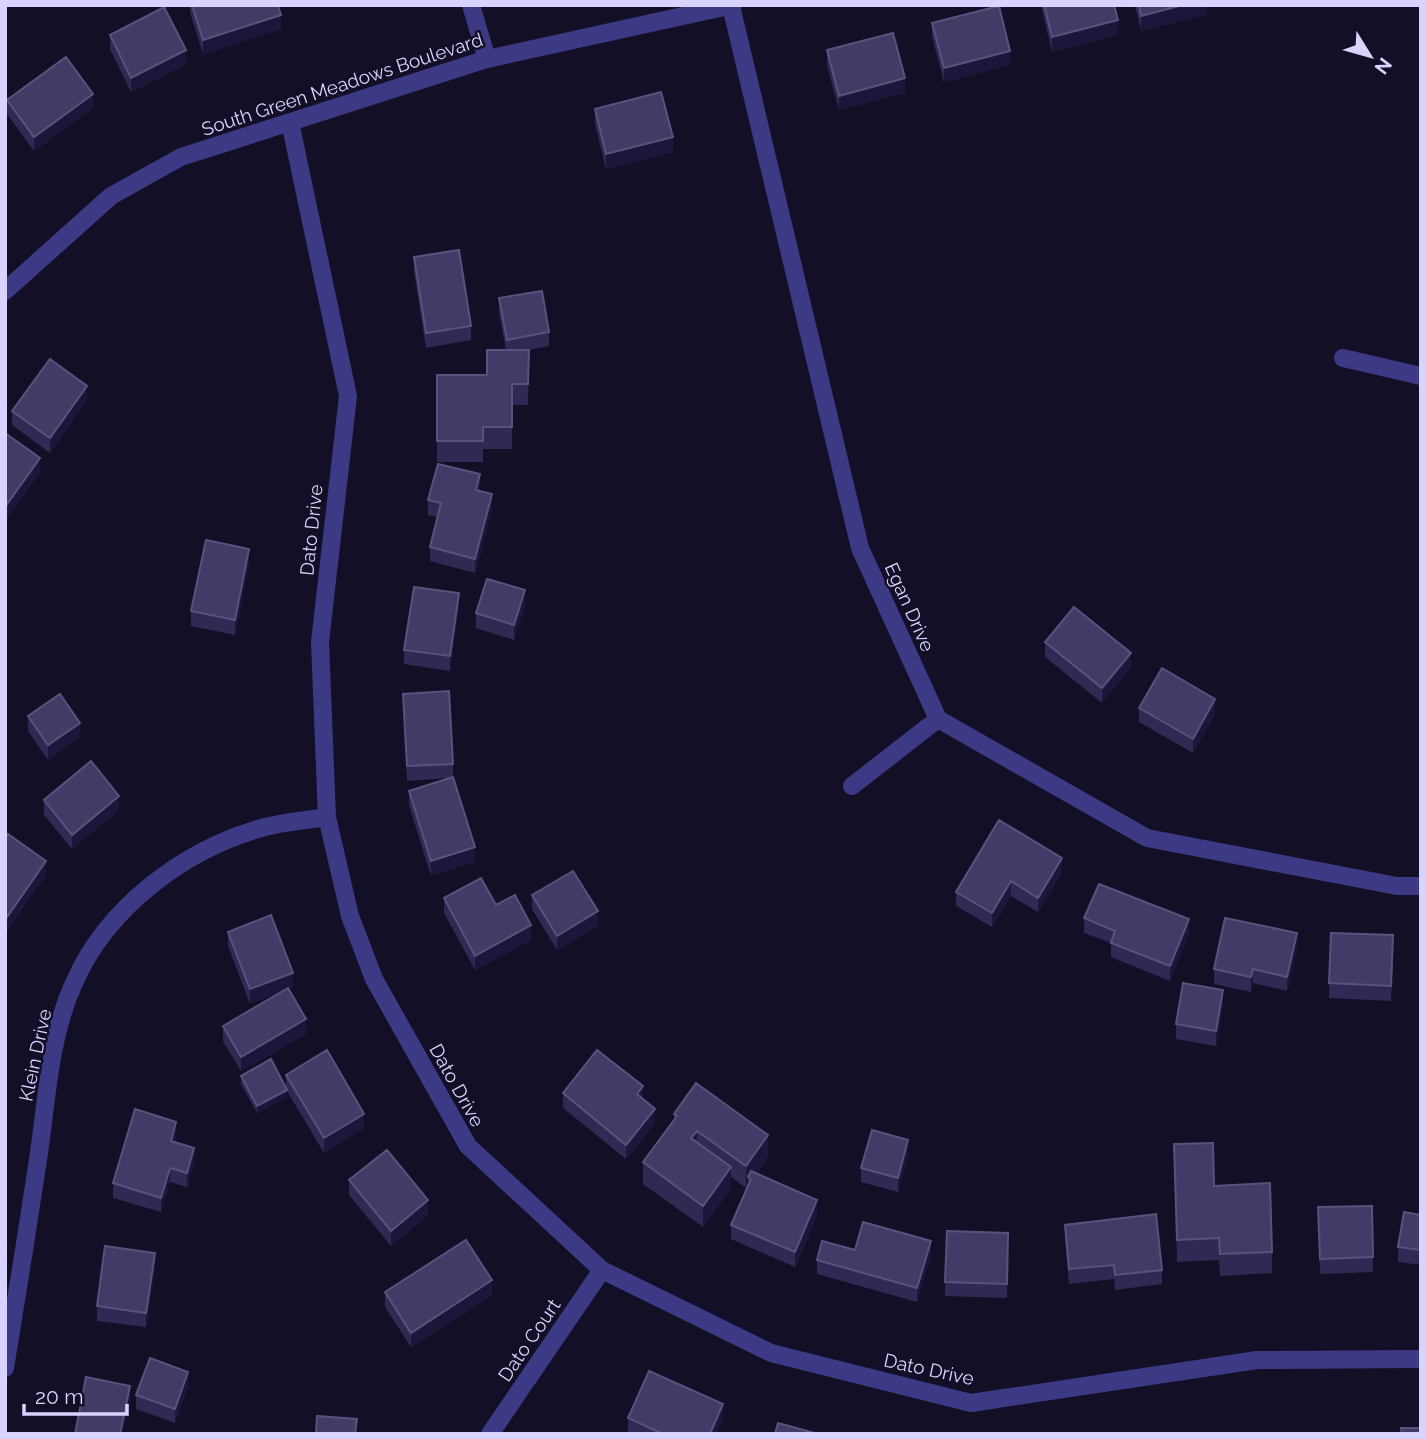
<svg xmlns="http://www.w3.org/2000/svg" width="1426" height="1439" font-family="Raleway,sans-serif">
<rect width="100%" height="100%" fill="#130f26"/>
<g fill="none" stroke-linecap="round" stroke-linejoin="round">
<path stroke="#3d3a85" stroke-width="18" d="M471,5l16,54
M731,6l129,542 78,171 209,119 250,48h24
M290,122l58,274 -28,246 7,175 23,99 24,63 94,167 134,124 169,83 200,50 286,-43 164,-1
M5,291l106,-95 70,-39 306,-98 246,-54
M1343,358l78,18
M852,786l86,-67
M5,1368c12,-72 23,-143 34,-215 8,-56 11,-118 35,-170 33,-76 112,-135 191,-156 20,-5 42,-7 62,-10
M490,1434l112,-164"/>
</g>
<path fill="#312854" d="M190,5h88l3,24 -78,25 -13,-42z
M1041,5h73l4,30 -66,17z
M1135,5h72v9l-66,17z
M932,23l78,42 -66,17 -12,-45z
M110,35l76,29 -55,28 -21,-43z
M827,50l78,43 -66,17 -12,-45z
M7,100l86,8 -59,43 -27,-37z
M595,109l78,43 -67,17 -11,-45z
M414,257l57,69v14l-45,8 -12,-76z
M499,298l50,34v14l-20,4 -1,55h-16v44h-29v13h-46v-87h50l19,-25 -7,-37z
M87,400l-37,53 -38,-28v-14z
M480,489l-1,2 13,18 -17,64 -45,-12v-14l7,-30 -9,-2v-15z
M249,563l-14,72 -44,-9v-15z
M525,605l-11,35 -38,-12v-15z
M459,608l-9,63 -46,-7v-14z
M1045,642l86,25 -29,36 -57,-46z
M403,694l50,70v13l22,85 -44,14 -22,-71v-14l38,-13 -40,3z
M1139,708l76,6 -22,39 -54,-31z
M28,716l52,21 -32,23 -20,-29z
M44,800l75,10 -47,39 -28,-34z
M1062,873l-24,39 -27,-16 -19,31 -36,-21v-14z
M532,895l66,31 -41,24 -25,-41z
M444,898l52,7 35,35 -56,30 -31,-57z
M1084,918l105,15 -19,48 -59,-24v-14l-27,-10z
M228,932l65,55 -5,2 18,45 -65,37 -18,-30v-15l59,-35 -32,13 -22,-58z
M1297,947l-10,44 -34,-8 -2,9 -37,-8v-15z
M1393,950l-2,51 -62,-3v-15z
M1223,1004l-7,42 -40,-7v-15z
M286,1075l78,53 -40,25 -37,-62v6l-30,16 -16,-29v-8l45,12z
M563,1093l80,6 12,24 -29,36 -63,-51z
M674,1114l94,43 -12,17 61,41 -22,52 -64,-28v-14l17,-41 -2,4 -15,-11v11l-28,39 -60,-43v-22l31,-42z
M176,1136l-1,6 19,20 -7,25 -17,-5 -9,30 -48,-14v-15z
M1174,1144l40,42 58,66v21l-52,3 -1,-16 -42,2z
M908,1155l-10,37 -37,-10v-14z
M349,1180l79,35 -37,31 -42,-51z
M1372,1206l1,66 -53,2 -2,-67z
M1421,1215v50l-23,-3v-15z
M1065,1225l97,45v14l-47,6 -1,-11 -45,5 -4,-45z
M1008,1233l-1,65 -62,-2v-14z
M855,1250l76,5 -14,47 -100,-28v-14z
M155,1267l-9,60 -49,-6v-15z
M385,1292l107,3 -81,52 -26,-40z
M188,1386l-13,37 -39,-14v-14z
M628,1418h95l-7,16h-85l-3,-2z"/>
<path fill="#1d163a" d="M1183,5h24v9l-66,17v-15z
M281,15v14l-78,25v-14z
M1118,20v15l-66,17v-15z
M186,50v14l-55,28v-14z
M1010,51v14l-66,17v-14z
M905,78v15l-66,17v-14z
M93,94v14l-59,43v-14z
M673,137v15l-67,17v-15z
M7,153v14l-2,2v-15z
M87,386v14l-37,53v-15z
M40,458v15l-35,49v-15z
M480,474v15l-4,16v-15z
M492,494v15l-17,64v-14z
M249,549v14l-14,72v-15z
M525,590v15l-11,35v-15z
M459,593v15l-9,63v-15z
M1131,653v14l-29,36v-15z
M1215,699v15l-22,39v-14z
M80,723v14l-32,23v-15z
M119,796v14l-47,39v-14z
M475,847v15l-44,14v-15z
M1062,858v15l-24,39v-14z
M46,861v15l-41,58v-14z
M1011,881v15l-19,31v-14z
M598,911v15l-41,24v-14z
M1189,919v14l-19,48v-15z
M531,925v15l-56,30v-14z
M1297,933v14l-10,44v-14z
M1253,969v14l-2,9v-15z
M293,973v14l-43,17v-15z
M1223,990v14l-7,42v-15z
M306,1019v15l-65,37v-14z
M643,1086v15l-6,-7z
M287,1090v7l-30,16v-7z
M655,1109v14l-29,36v-14z
M364,1114v14l-40,25v-15z
M176,1122v14l-5,19v-14z
M697,1131v21l-6,-14z
M768,1135v22l-17,24v-2l-3,-2v7l-2,4v-22z
M908,1140v15l-10,37v-14z
M194,1148v14l-7,25v-14z
M731,1167v21l-28,39v-21z
M170,1168v14l-9,30v-14z
M428,1200v15l-37,31v-15z
M817,1200v15l-22,52v-15z
M931,1241v14l-14,47v-14z
M155,1253v14l-9,60v-14z
M492,1280v15l-81,52v-14z
M188,1372v14l-13,37v-14z
M130,1386v15l-7,33h-3z
M723,1404v14l-7,16h-6z"/>
<path fill="#433a66" stroke="#5a527e" stroke-width="2" d="M192,5h86l3,10 -78,25z
M1044,5h70l4,15 -66,17z
M1139,5h44l-42,11z
M999,6l11,45 -66,17 -12,-45z
M164,7l22,43 -55,28 -21,-43z
M893,33l12,45 -66,18 -12,-46z
M66,57l27,37 -59,43 -27,-37z
M661,92l12,45 -67,17 -11,-45z
M459,250l12,76 -45,7 -12,-76z
M542,291l7,41 -42,8 -8,-42z
M487,350h42l-1,34h-16v43h-29v14h-46v-66h50z
M50,359l37,27 -37,52 -38,-27z
M5,433l35,25 -35,49z
M438,464l42,10 -4,16 16,4 -17,65 -45,-12 11,-44 -13,-3z
M206,540l43,9 -14,71 -44,-9z
M487,579l38,11 -11,35 -38,-12z
M414,587l45,6 -9,63 -46,-6z
M1074,607l57,46 -29,35 -57,-46z
M1162,668l53,31 -22,40 -54,-31z
M449,691l4,73 -46,2 -4,-72z
M60,694l20,29 -32,22 -20,-29z
M91,761l28,35 -47,39 -28,-35z
M453,777l22,70 -44,14 -22,-70z
M999,820l63,38 -24,40 -27,-17 -19,32 -36,-21z
M8,834l38,27 -41,59v-81z
M573,871l25,40 -41,25 -25,-41z
M481,878l15,27 19,-10 16,30 -56,31 -31,-58z
M1099,884l90,35 -19,47 -59,-23 4,-12 -31,-13z
M271,915l22,58 -43,16 -22,-57z
M1225,918l72,15 -10,44 -34,-8 -2,8 -37,-8z
M1331,933l62,2 -2,51 -62,-3z
M1183,983l40,7 -7,41 -40,-7z
M288,988l18,31 -65,38 -18,-31z
M327,1050l37,64 -40,24 -38,-63z
M597,1050l46,36 -6,8 18,15 -29,36 -63,-52z
M271,1059l16,31 -30,16 -16,-30z
M696,1083l72,52 -22,31 -49,-35 -6,7 40,29 -28,39 -60,-44 34,-46 -3,-2z
M135,1109l41,13 -5,19 23,7 -7,25 -17,-5 -9,30 -48,-15z
M872,1130l36,10 -10,38 -37,-10z
M1213,1143l1,43 56,-3 2,69 -52,2 -1,-16 -42,2 -3,-96z
M387,1150l41,50 -37,31 -42,-51z
M751,1171l66,29 -22,52 -64,-27 20,-46 -3,-2z
M1372,1206l1,51 -53,2 -2,-52z
M1404,1212l17,3v35l-23,-3z
M1156,1214l6,56 -47,5 -1,-10 -45,4 -4,-44z
M863,1222l68,19 -14,47 -100,-28 5,-19 33,9z
M947,1231l61,2 -1,51 -62,-2z
M466,1240l26,40 -81,53 -26,-41z
M105,1246l50,7 -9,60 -49,-7z
M150,1358l38,14 -13,37 -39,-14z
M649,1371l74,33 -13,30h-47l-35,-16z
M86,1377l44,9 -10,48h-45z
M317,1416l40,3 -2,15h-39z
M778,1423l40,11h-43z
M1401,1428h20v6h-19z"/>
<g text-anchor="middle" stroke-width="5" stroke-linejoin="round" paint-order="stroke">
<g font-size="19" fill="#d9d4ff" stroke="#130f26">
<text transform="translate(342 84) rotate(-18)" y="7">South Green Meadows Boulevard</text>
<text transform="translate(311 530) rotate(-84)" y="7">Dato Drive</text>
<text transform="translate(910 607) rotate(66)" y="7">Egan Drive</text>
<text transform="translate(35 1055) rotate(-78)" y="7">Klein Drive</text>
<text transform="translate(457 1085) rotate(61)" y="7">Dato Drive</text>
<text transform="translate(529 1340) rotate(-56)" y="7">Dato Court</text>
<text transform="translate(929 1369) rotate(12)" y="7">Dato Drive</text>
</g>
</g>
<rect width="1426" height="1439" fill="none" stroke="#d9d4ff" stroke-width="14"/>
<g transform="translate(1370 56) rotate(127)" stroke="#130f26" stroke-width="5" paint-order="stroke">
<path d="M0-5L12 26L0 18L-12 26Z" fill="#d9d4ff"/>
<text y="-10" font-size="19" font-weight="bold" text-anchor="middle" fill="#d9d4ff">N</text>
</g>
<path d="M24 1404v10h103v-10" fill="none" stroke="#d9d4ff" stroke-width="3.5"/>
<text x="35" y="1404" font-size="21" fill="#d9d4ff" stroke="#130f26" stroke-width="5" paint-order="stroke">20 m</text>
</svg>
